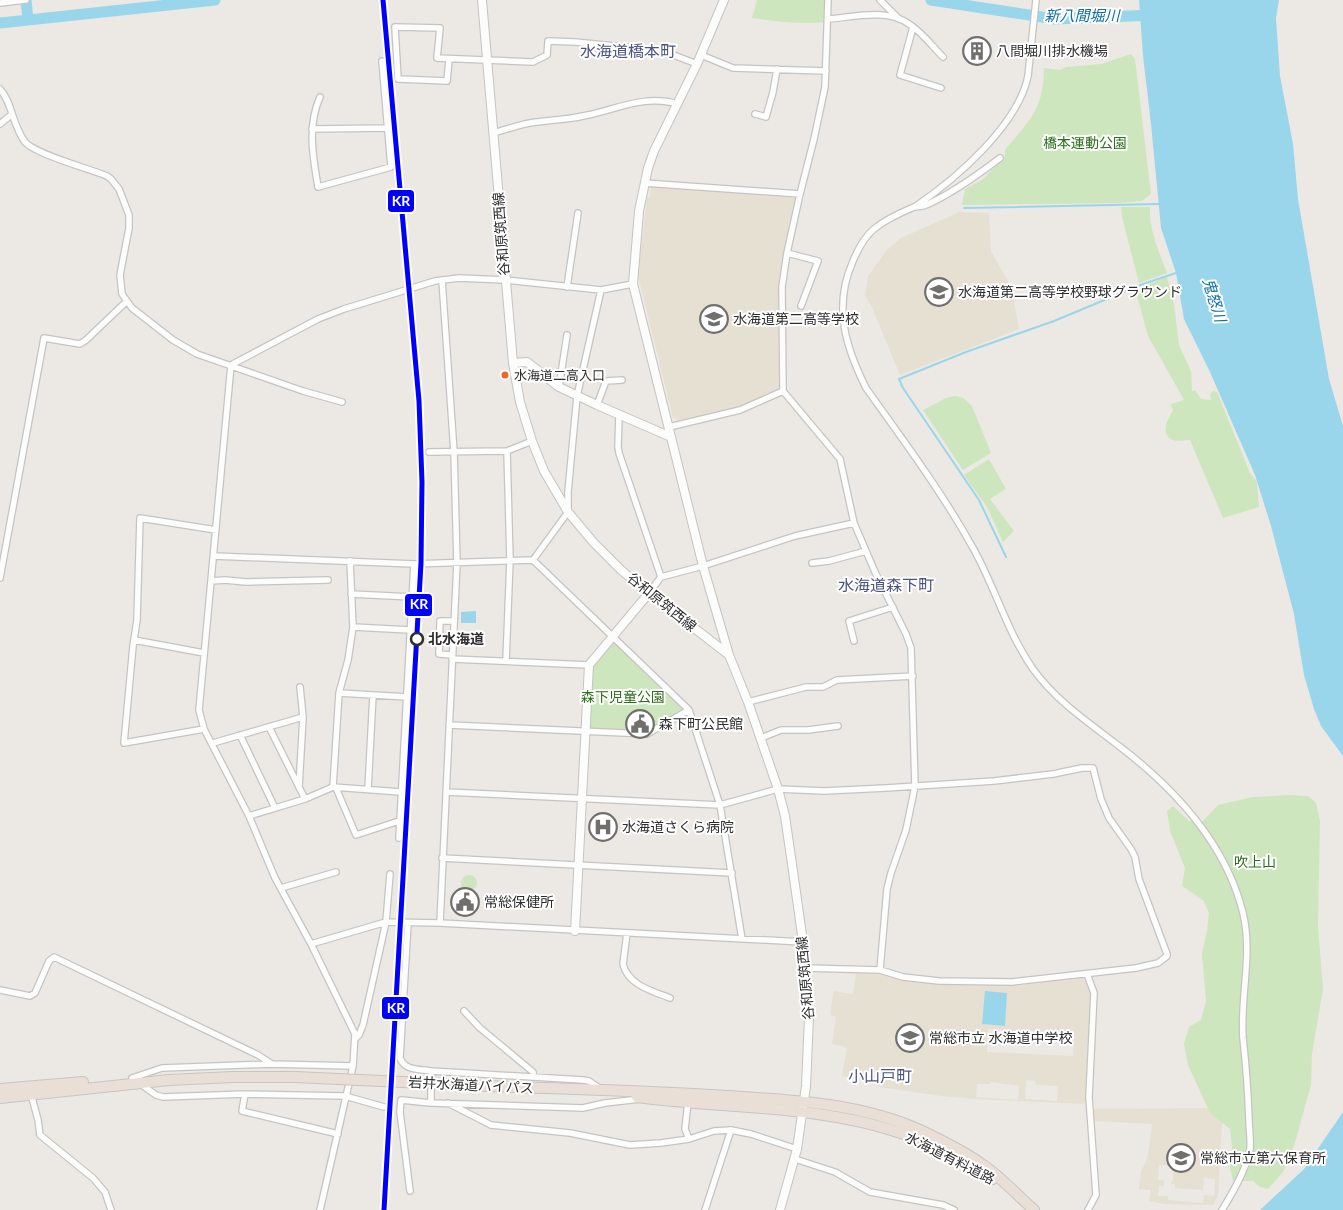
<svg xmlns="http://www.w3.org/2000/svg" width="1343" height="1210" font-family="Lato,'Noto Sans JP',sans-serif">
<rect width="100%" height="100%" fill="#ece8e4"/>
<path fill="#e6e0d3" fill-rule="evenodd" d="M651,186l146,12 -17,74 1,118 -44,18 -60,15 -1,-6 -3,1 -33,-134 -2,-13 9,-74h3z
M959,212l30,1 2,38 21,37 7,41 -119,46 -29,-70 -6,-9 3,-20 18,-25 15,-13z
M856,973l26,2 21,5 115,6 8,-1 1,-3 56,-4 9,15 -6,109 -3,2 -107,-5 -35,-3 -56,-8 -43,-12 5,-29 -15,-3 4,-27 -6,-2 4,-24 19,3zM988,1029l86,4 -1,23 -86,-4zM1026,1080l9,1 1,4 22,1 -1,15 -32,-2zM991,1082l28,4 -1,14 -42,-3 1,-13h13z
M1220,1108l2,16 -4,72 -5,9 -48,-1 -16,-3 2,-11 -12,-1 2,-17 7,-16 4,-32 -59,-3 -1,-12zM1159,1165l15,1 -1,14 -1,1 -1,3h4v4l28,2 1,-12 11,1 -1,17 -10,-1 -1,8 -35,-3v-4h-10l1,-11 5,1v-6h-6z"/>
<path fill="#cee6be" d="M757,0h69v22c-25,3 -49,-1 -74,-4z
M1131,54l4,5 16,135 -9,7 -23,2 -157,2 3,-16 17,-9 23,-23v-7c24,-29 39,-41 39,-82l16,2 6,-3 35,-3z
M1121,207h29c-1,23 9,45 17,66l-28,10 -17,-66z
M1167,277l7,27 5,41 12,26 1,20 3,-1 6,9 10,1 -1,-6 3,-3 4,1 33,81 7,9 2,25 -36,11 -33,-78c-5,0 -12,2 -17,0 -13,-5 -6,-21 0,-29l-2,-7 10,-3 4,-3h-2l-35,-62 -12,-44 6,-2 -1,-3z
M955,396l8,2 9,8 19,47 -28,17 -40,-60 23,-12z
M989,459l17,30 -16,10 24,32 -11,11 -16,-35 -23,-32z
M614,641l69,68 -35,23 -59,-3 3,-62z
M1291,795l17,1 8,7 4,18 -2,105 5,63 -11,65 -1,31 -17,61 -11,26 -15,17 -8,-2 -7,-6h-20l-3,-13 2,-20 -2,-19 -20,-16 -22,-48 -4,-21 5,-17 12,-7 5,-19 -4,-47 5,-23 2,-18 -5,-12 -22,-15 3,-18 -15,-37 -3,-20 6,-5 16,15h14l15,-16 35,-8z
M461 883a8 8 0 1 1 16 0a8 8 0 1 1-16 0Z"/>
<path fill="#99d6ec" d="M1139,0h140l-3,18 4,58 13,68 5,55 31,180 14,47v330l-22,-30 -7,-17 -10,-34 -10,-61 -23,-88 -16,-51 -45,-103 -26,-53 -8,-46 -15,-45 -10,-104 -8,-68z
M476,611v12h-15v-11z
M985,991l22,2 -2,33 -23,-2z
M1343,1112v98h-83l44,-41z"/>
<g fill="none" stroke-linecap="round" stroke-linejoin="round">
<path stroke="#99d6ec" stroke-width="2" d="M964,208l195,-4
M1006,557l-27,-57 -76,-112 -4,-9 67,-27 88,-31 89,-37 33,-11"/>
<path stroke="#99d6ec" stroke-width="11" d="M26,0l2,19
M931,0l124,19 100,-4
M0,23l215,-23"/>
<defs>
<path id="street" d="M828,0l-3,87 -11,52 -14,55 -13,59 -5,34 1,104 57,68 14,64 21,49 31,62 5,14 4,138 -9,44 -15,43 -4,16 -7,81
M880,0l18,18
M0,3l26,-3
M828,19c26,-2 59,-11 81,5 13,8 23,22 34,33
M913,27l-13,48 41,13
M701,55l32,13 93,3
M449,60l-2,21 -49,-2 -3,-52 45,1 -3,30 96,4 14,-7 1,-14 27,1 70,7 26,5 26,10
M0,89c12,13 13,38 25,53 10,12 65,27 82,34l4,3 8,10 10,26v13l-9,47 2,19 10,14 41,32 24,14 106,37 39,11
M320,97c-13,29 -7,60 -2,90l73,-20 -9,-106
M755,114l11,3 7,-25 4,-23
M0,124l11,-9
M312,129l76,-1
M493,133c12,-3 25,-8 37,-10 18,-3 36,-3 53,-7 32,-6 62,-22 94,-12
M1000,158c-21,16 -51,37 -74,47 -4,2 -8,1 -12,2 -12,5 -29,13 -40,22 -10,8 -16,20 -21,32 -20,45 -8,85 13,127 37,52 76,104 107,160 23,41 33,82 60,121 22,31 56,54 86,77 55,42 107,98 124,167 10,42 -3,83 0,125 3,27 5,55 6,82 0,9 2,20 1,29 -3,18 -18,45 -28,61
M644,183l156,11
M916,206c41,-28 102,-81 112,-130l8,-76
M787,253l31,8 -17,45
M567,287l11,-74
M231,365l-32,345 5,19 45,87 26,62 36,66 44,90 -2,32 -33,144
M231,365l87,-46 26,-10 91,-28 24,-3 46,2 96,10 32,-6
M559,387l8,-52
M597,405l9,-24 16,-1
M619,415l-1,32 1,6 42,124
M669,427l71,-17 43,-19
M429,452l78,-1 25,-10
M214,556l200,8 119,-4 156,150 31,95 22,134
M533,560l35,-48v-20l9,-96 24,-106
M812,563l17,-2 37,-10
M0,578l44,-240 36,6 6,-4 41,-39
M211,581l14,-1 21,2 82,-2
M649,593l12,-16 42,-11 92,-30 59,-13
M351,594l61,3
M353,627l57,3
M134,640l70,13
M854,641l-5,-20 44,-14
M452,655l-13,-1 1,-33h14
M452,659l137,6
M506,661l4,-101 -3,-109
M339,693l68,4
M748,702l58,-15h17l14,-7 76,-4
M449,725l198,9 42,-24
M269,727l36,72
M204,729l-80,14 9,-97 4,-26 3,-102 76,12
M240,735l35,73
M761,738l20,-8h27l30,-4
M213,743l90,-26
M299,787l4,-70 -3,-30
M333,787l6,-94 9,-33 5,-33 -3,-66
M336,788l20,47 43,-14
M368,789l5,-94
M446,792l274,13 58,-16 46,2 62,-3 108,-7 59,-7 29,-6h11l8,31 8,19 22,31 4,8 4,22 28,75v2l-9,7 -22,5 -124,14 -73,-1 -36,-4 -23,-7 -75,-2
M249,816l56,-17 28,-12 68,5
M399,838l15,-274
M442,858l290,15
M281,888l55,-16
M408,923l-8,135c5,13 19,11 31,13l152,9 6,1 10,7
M440,923l17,-360 -3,-111 -12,-172
M627,933l-4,31c5,21 29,27 47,34
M311,944l75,-22 54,1 363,19
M1087,974l7,19 -5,104 7,98 -8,15
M0,990l30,6 5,-3 14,-32 5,-4 204,98 14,9
M464,1011l16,17 53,44v4
M356,1038l3,-3 4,-10 23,-103 4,-48
M431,1071v32l152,5 22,-5 35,-4
M132,1078l30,-10 110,-4 81,2
M139,1083l17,12 7,2 82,-3 100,2 39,11
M31,1094l7,26 2,15 53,43 12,14 6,18
M245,1094l-3,17 96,23
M688,1102l-3,27 4,10
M448,1103l43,22 79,8 60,12 31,-2 28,-4 25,-8 17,-1 20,4 46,15
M795,1159l40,13 35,20 73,13 11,5
M410,1191l-10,-79 1,-12 30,3
M705,1210l26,-80"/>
<path id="secondary" d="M482,0l31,363 7,39 12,39 12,30 24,41 26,31 27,27 28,23 80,62 19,47 30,87 7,27 8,55 10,71 6,75 -3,69 -9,63 -17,61
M724,0l-27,64 -43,87 -6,17 -9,43 -6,73 70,282 26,89
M513,363l14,-1 32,25 38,18 74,32
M575,931l14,-266 60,-72"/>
<path id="highway" d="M488,1086c80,3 159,5 239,10 65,4 132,7 193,34 21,10 44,21 63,35 18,12 34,30 51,45
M0,1089l83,-7
M637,1097c88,12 179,7 264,36 33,11 62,30 92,46
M0,1098l169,-18 64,-3h62"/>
</defs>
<use href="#street" stroke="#c5c4c5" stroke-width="8"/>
<use href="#secondary" stroke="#c5c4c5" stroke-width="10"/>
<use href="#highway" stroke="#c6c5c4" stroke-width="12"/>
<use href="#street" stroke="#fcfcfb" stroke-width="5.5"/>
<use href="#secondary" stroke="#fcfcfb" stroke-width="8"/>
<use href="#highway" stroke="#eadfd6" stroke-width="10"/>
<defs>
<path id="highway-bridge" d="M295,1077l193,9"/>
</defs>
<use href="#highway-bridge" stroke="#c6c5c4" stroke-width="12" stroke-linecap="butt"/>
<use href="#highway-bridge" stroke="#eadfd6" stroke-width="10"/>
<defs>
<path id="rail-1" d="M383,0l36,401 3,81 -1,81 -37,647"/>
</defs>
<use href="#rail-1" stroke="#fff" stroke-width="9"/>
<use href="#rail-1" stroke="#00f" stroke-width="5"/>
</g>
<defs>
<symbol id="building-ring" viewBox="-11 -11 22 22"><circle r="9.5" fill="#fff" stroke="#706f6e" stroke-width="1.5"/><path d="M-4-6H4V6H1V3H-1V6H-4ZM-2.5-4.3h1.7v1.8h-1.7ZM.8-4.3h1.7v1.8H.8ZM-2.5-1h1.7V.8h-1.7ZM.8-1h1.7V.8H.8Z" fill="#706f6e"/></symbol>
<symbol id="school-ring" viewBox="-11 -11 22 22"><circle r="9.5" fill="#fff" stroke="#706f6e" stroke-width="1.5"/><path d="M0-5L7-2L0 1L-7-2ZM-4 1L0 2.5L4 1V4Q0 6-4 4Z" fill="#706f6e"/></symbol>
<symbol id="civic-ring" viewBox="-11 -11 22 22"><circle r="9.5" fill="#fff" stroke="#706f6e" stroke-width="1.5"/><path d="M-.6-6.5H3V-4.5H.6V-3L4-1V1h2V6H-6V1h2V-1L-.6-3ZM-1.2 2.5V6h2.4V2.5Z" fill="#706f6e"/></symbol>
<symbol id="hospital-ring" viewBox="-11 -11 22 22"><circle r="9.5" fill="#fff" stroke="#706f6e" stroke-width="1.5"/><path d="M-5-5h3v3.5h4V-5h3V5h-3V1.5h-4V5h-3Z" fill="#706f6e"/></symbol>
</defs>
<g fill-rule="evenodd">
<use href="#building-ring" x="961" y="35" width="32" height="32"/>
<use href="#school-ring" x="923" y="276" width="32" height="32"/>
<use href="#school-ring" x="698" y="303" width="32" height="32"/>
<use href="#civic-ring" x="624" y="708" width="32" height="32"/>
<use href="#hospital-ring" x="587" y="811" width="32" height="32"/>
<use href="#civic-ring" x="449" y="886" width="32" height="32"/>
<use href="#school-ring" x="894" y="1022" width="32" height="32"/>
<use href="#school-ring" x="1165" y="1142" width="32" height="32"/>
</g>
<circle fill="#f26522" stroke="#fff" stroke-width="2" cx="505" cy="375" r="4.5"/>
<circle fill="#fff" stroke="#2e2e2e" stroke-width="2.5" cx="417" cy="639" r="6"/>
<g text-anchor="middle" stroke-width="4" stroke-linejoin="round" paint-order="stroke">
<g font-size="13" fill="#2e2e2e" stroke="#fff" text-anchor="start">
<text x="514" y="380">水海道二高入口</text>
</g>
<g font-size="14" fill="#2e2e2e" stroke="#fff" text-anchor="start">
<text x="996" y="56">八間堀川排水機場</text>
<text x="958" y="297">水海道第二高等学校野球グラウンド</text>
<text x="733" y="324">水海道第二高等学校</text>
<text x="659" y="729">森下町公民館</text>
<text x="622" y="832">水海道さくら病院</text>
<text x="484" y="907">常総保健所</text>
<text x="929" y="1043">常総市立 水海道中学校</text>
<text x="1200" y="1163">常総市立第六保育所</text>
</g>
<g font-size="14" fill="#2c6e1b" stroke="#fff">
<text x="1085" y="148">橋本運動公園</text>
<text x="623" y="702">森下児童公園</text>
<text x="1255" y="867">吹上山</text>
</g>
<g font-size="14" fill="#2e2e2e" stroke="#fff">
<text transform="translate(501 234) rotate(-94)" y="5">谷和原筑西線</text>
<text transform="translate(662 602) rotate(39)" y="5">谷和原筑西線</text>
<text transform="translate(805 978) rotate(-95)" y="5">谷和原筑西線</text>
<text transform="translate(471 1085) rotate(3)" y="5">岩井水海道バイパス</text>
<text transform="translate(950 1158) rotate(27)" y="5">水海道有料道路</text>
</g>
<g font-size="14" font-weight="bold" fill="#2e2e2e" stroke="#fff" text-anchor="start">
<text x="428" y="644">北水海道</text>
</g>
<g font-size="15" font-style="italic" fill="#0d6fa3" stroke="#fff">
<text x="1082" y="21">新八間堀川</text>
<text transform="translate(1214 300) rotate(73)" y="5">鬼怒川</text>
</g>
<g font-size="16" fill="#4d5680" stroke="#fff">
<text x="628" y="57">水海道橋本町</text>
<text x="886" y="591">水海道森下町</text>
<text x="880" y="1082">小山戸町</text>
</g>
</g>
<g stroke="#fff" stroke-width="2">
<rect x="387" y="189" width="28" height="24" rx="5" fill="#00f"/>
<rect x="404" y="593" width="29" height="24" rx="5" fill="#00f"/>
<rect x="381" y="996" width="29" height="24" rx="5" fill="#00f"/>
</g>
<g font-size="14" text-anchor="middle" font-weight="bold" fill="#fff">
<text x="401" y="206">KR</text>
<text x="419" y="609">KR</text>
<text x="396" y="1013">KR</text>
</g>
</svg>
